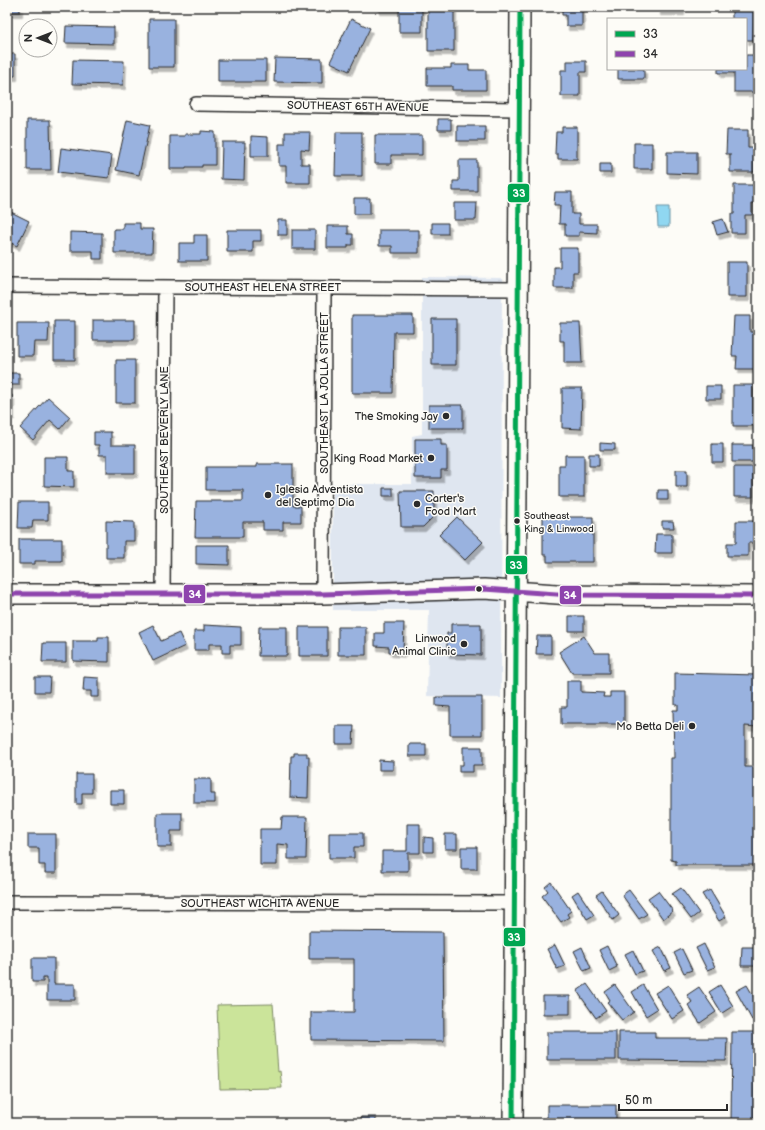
<svg xmlns="http://www.w3.org/2000/svg" width="765" height="1130" font-family="'Balsamiq Sans',sans-serif">
<defs>
<filter id="shadow"><feDropShadow dx="2.5" dy="4.5" stdDeviation="0" flood-color="#0004"/></filter>
</defs>
<rect width="100%" height="100%" fill="#fdfcf7"/>
<filter id="ink" filterUnits="userSpaceOnUse"><feTurbulence type="fractalNoise" baseFrequency=".025" numOctaves="2"/><feDisplacementMap in="SourceGraphic" scale="8" xChannelSelector="R" yChannelSelector="G"/><feConvolveMatrix kernelMatrix="1 2 1 2 8 2 1 2 1" color-interpolation-filters="sRGB"/></filter>
<g filter="url(#ink)">
<path fill="#dfe6f0" d="M422,277l80,1 -1,420 -74,-2 2,-86h-96v-126h79v-48l10,-2z"/>
<path fill="#cbe49a" stroke="#7b8862" d="M273,1004l5,68 2,-1 2,17 -62,1 -3,-84z"/>
<path fill="#90d7f1" stroke="#6892a2" d="M657,207h12v20h-11z"/>
<path fill="#99b2df" stroke="#2b2b2b" filter="url(#shadow)" d="M7,7h13v5h-13z
M377,7h45v25h-23v-22h-22z
M428,7h26v44h-26z
M562,7h20v19h-16v-11h-4z
M658,7h24v4h-24z
M732,7h22l-1,33h-7v-21h-14z
M149,19h25v48h-25z
M351,19l19,9 -21,43 -19,-9z
M66,26l48,1v17l-49,-1z
M7,54h8v22h-8z
M746,55h9v37h-21v-19h-16v-4h28z
M275,58l47,1v24l-48,-1z
M73,60l51,1 -1,24 -51,-1z
M218,60h48v22h-48z
M567,61h19v11h-6v24h-19v-26h6z
M451,65h18v5h17v20h-34v-4h-25v-18h24z
M618,69h26v10h-26z
M438,119h13v11h-13z
M27,120h23l1,50h-24z
M127,120l23,5 -11,50 -23,-5z
M457,126h28v15h-28z
M562,127h15v32h-19v-5h-3l1,-22h6z
M727,130h21v18h6v24h-24v-18h-4z
M201,131l14,1v33h-13v2h-16v2h-16v-33h15v-2h16z
M285,132h25l-1,18 -8,-1v15h9v19h-24v-17h-7v-22h6z
M336,132h26v44h-27z
M375,135h47v20h-31v9h-16z
M251,136l17,1v19h-17z
M222,142h23l-1,38 -23,-1z
M634,143h18v26h-18z
M61,148l51,7 -3,23 -51,-6z
M667,152h30v22l-30,-1z
M459,160h18v31h-24v-10h6z
M600,164h11v9h-11z
M734,185h22v18h-4v12h-7v18h-14v-19h3z
M555,192h17v22h7v10h18v9l-18,-1v4h-14v-12h-6l1,-19h-6z
M354,198h16v16h-16z
M454,203h23l-1,17h-22z
M11,212l18,9 -12,25 -10,-5v-21z
M723,219l5,13 -11,3 -4,-13z
M278,220h9v15h-9z
M123,223h17v6h13l-1,24h-38v-24h9z
M432,223h16v11h-16z
M327,226h21v8h5v11h-5v3h-21z
M227,230h34v11h-8v11h-26z
M292,230h23v19h-23z
M379,230h40v23h-27v-7h-13z
M70,232l32,1v26h-9v-8h-23z
M194,235h13v26h-28v-18h15z
M560,248h18v24h-5v16h-19v-21h6z
M727,262h20v35h-20z
M352,315h61v17h-19l-1,61h-41z
M734,316h16v16h7v37h-21l1,-13h-5z
M432,319h24v46h-24z
M93,320h42v18l-1,2h-41z
M54,321h21v39h-21z
M17,323h32l-1,19h-14l-1,14h-16z
M560,323h20l2,40h-18v-22h-4z
M116,360h19v43h-19z
M9,373h10v12h-10z
M733,385h20v41h-20z
M706,386h15v13h-15z
M562,388h20l-1,41 -19,-1z
M7,395h5v20h-5z
M48,397l22,20 -10,12 -10,-9 -17,20 -13,-12z
M429,405h34v23h-34z
M94,432h17v13h24v28h-28v-18h-8v-10h-5z
M415,439h26v6h6v25h-6v8h-26z
M600,443l15,1v6h-15z
M712,444h11v18h-11z
M732,445h21v17h-21z
M589,454h10v12h-10z
M565,455h19v42h-25v-32h6z
M44,457h24v14h6v16l-30,-1z
M257,464h36v42h8v16h-18v8h-20v-8h-20v15h-48l1,-36h47v-11h-37v-23h51z
M734,467h19v30h-19z
M676,470h11v17h-11z
M383,488h10v8h-10z
M658,490h10v10h-10z
M400,491h34v25l-11,11h-22z
M19,502h29v18h-15l-1,8h-14z
M457,517l26,25 -18,18 -26,-25z
M543,517h50v45h-46v-7h-4z
M106,521l28,1v19h-10v17h-18z
M662,521h11l1,7h-12z
M736,521h18v22h-6v13h-21v-13h9z
M656,534h16v19h-17z
M19,539h43v22h-27v3h-16z
M196,545h33v20l-33,-1z
M569,616h15v15h-15z
M384,623h20l-1,30 -14,-1v-5l-14,-1v-13h9z
M451,624h30v31l-34,-1v-21h4z
M153,625l8,16 18,-8 6,13 -32,15 -14,-29z
M204,625l37,2v18h-11v8h-8v-9h-13v6h-15v-19h10z
M259,627h28v29h-29z
M299,627h28v29h-28z
M338,627h28v28h-28z
M537,636h14v18h-15z
M584,636l11,17h14v20h-37l-13,-21z
M98,637h11v25l-36,-1v-20h25z
M43,643h23v19h-24z
M675,673l83,2v52l-13,-1v41h13v98h-82v-4l-5,-1v-102h3l-1,-48h5v-5h-3z
M35,677h15l-1,15h-14z
M84,677l15,1v19h-8v-6h-8z
M567,681h14v11l23,1 -1,4h7v-5h14v32h-63v-17h6z
M436,697h46v38h-32v-28l-14,-1z
M336,726h18l-1,18h-17z
M409,744h17v12h-17z
M463,747h19v18h-9v7h-14v-7h4z
M294,753h13v4h2l-1,41 -18,-1 1,-41h3z
M379,760l14,1v9h-14z
M76,774h16v19h-10v11h-6z
M194,779h17v15h4v9h-21z
M110,790h14v14h-14z
M157,813h25v18h-11v16h-14z
M282,817h25l-1,42h-18v-14l-11,-1v21h-17v-36h21z
M407,824h13v29h-12v18h-26v-20h25z
M329,833h34v14h-9v11h-25z
M28,834h28v39h-11v-8h-6v-17h-11z
M445,834h12v15h-12z
M424,837l9,1v14h-9z
M461,847h16v22h-16z
M551,882l20,29 -4,3 2,3 -8,5 -19,-26 6,-5 -3,-4z
M681,888l18,25 -8,6 -19,-25z
M629,890l18,24 -8,5 -17,-24z
M710,890l16,27 -7,4 -17,-27z
M578,891l16,24 -7,4 -15,-24z
M602,891l17,24 -6,5 -17,-25z
M658,891l15,20 -10,8 -15,-21z
M309,931l134,1 1,109 -133,-1v-28h43v-53h-45z
M704,944l11,23 -8,3 -11,-22z
M555,945l10,21 -8,3 -10,-20z
M607,946l10,21 -8,4 -10,-21z
M582,947l9,21 -7,3 -10,-20z
M661,947l10,21 -7,3 -11,-20z
M742,947h16v19h-17z
M682,949l10,21 -8,3 -10,-20z
M633,950l10,21 -8,3 -10,-20z
M32,958h22v26h21v16h-28v-22h-4v4h-11z
M587,984l19,27 -10,7 -19,-27z
M615,985l19,27 -12,8 -15,-18 3,-2 -5,-8z
M643,985l14,24 -11,7 -14,-24z
M668,985l16,26 -12,8 -17,-26z
M720,985l13,21 -11,7 -13,-21z
M747,985l11,19v13l-6,3 -16,-29z
M699,987l17,25 -16,11 -12,-18 4,-3 -5,-7z
M543,996h27v18h-27z
M547,1032h69v28h-69z
M619,1032h36v6h72l-1,23 -107,-1z
M732,1032h23l-1,91h-23z
M547,1105h69v18h-69z
M361,1117h15v6h-15z"/>
<g fill="none" stroke-linecap="round" stroke-linejoin="round">
<defs>
<path id="street" d="M196,104l324,5
M7,286l511,3
M163,594l2,-307
M323,594l1,-306
M7,902l507,1"/>
<path id="secondary" d="M7,594h316l161,-5 87,6 187,1
M513,1123l7,-1116"/>
</defs>
<use href="#street" stroke="#2b2b2b" stroke-width="16"/>
<use href="#secondary" stroke="#2b2b2b" stroke-width="22"/>
<use href="#street" stroke="#fdfcf7" stroke-width="13"/>
<use href="#secondary" stroke="#fdfcf7" stroke-width="19"/>
<defs>
<path id="bus-1" d="M513,1123l7,-1116"/>
<path id="bus-2" d="M7,594h316l161,-5 87,6 187,1"/>
</defs>
<use href="#bus-1" stroke="#fdfcf7" stroke-width="8"/>
<use href="#bus-2" stroke="#fdfcf7" stroke-width="8"/>
<use href="#bus-1" stroke="#00a651" stroke-width="5"/>
<use href="#bus-2" stroke="#8e44ad" stroke-width="5"/>
</g>
</g>
<g fill="#2b2b2b" stroke="#fdfcf7" stroke-width="1.5">
<circle cx="446" cy="416" r="4"/>
<circle cx="431" cy="458" r="4"/>
<circle cx="268" cy="495" r="4"/>
<circle cx="417" cy="504" r="4"/>
<circle cx="517" cy="521" r="3.5"/>
<circle cx="479" cy="589" r="3.5"/>
<circle cx="464" cy="644" r="4"/>
<circle cx="692" cy="726" r="4"/>
</g>
<g text-anchor="middle" stroke-width="3" stroke-linejoin="round" paint-order="stroke">
<g font-size="10" fill="#2b2b2b" stroke="#fdfcf7" text-anchor="start">
<text x="524" y="519">Southeast<tspan x="524" dy="13">King &amp; Linwood</tspan></text>
</g>
<g font-size="11" fill="#2b2b2b" stroke="#fdfcf7">
<text transform="translate(358 106) rotate(1)" y="4">SOUTHEAST 65TH AVENUE</text>
<text x="263" y="291">SOUTHEAST HELENA STREET</text>
<text transform="translate(324 393) rotate(-90)" y="4">SOUTHEAST LA JOLLA STREET</text>
<text transform="translate(164 440) rotate(-90)" y="4">SOUTHEAST BEVERLY LANE</text>
<text x="260" y="907">SOUTHEAST WICHITA AVENUE</text>
</g>
<g font-size="11" fill="#2b2b2b" stroke="#fdfcf7" text-anchor="end">
<text x="438" y="420">The Smoking Jay</text>
<text x="423" y="462">King Road Market</text>
<text x="276" y="493" text-anchor="start">Iglesia Adventista<tspan x="276" dy="13">del Septimo Dia</tspan></text>
<text x="425" y="502" text-anchor="start">Carter's<tspan x="425" dy="13">Food Mart</tspan></text>
<text x="456" y="642">Linwood<tspan x="456" dy="13">Animal Clinic</tspan></text>
<text x="684" y="730">Mo Betta Deli</text>
</g>
</g>
<g stroke="#fdfcf7" stroke-width="1.5">
<rect x="507" y="183" width="23" height="20" rx="4" fill="#00a651"/>
<rect x="505" y="555" width="23" height="20" rx="4" fill="#00a651"/>
<rect x="183" y="584" width="23" height="20" rx="4" fill="#8e44ad"/>
<rect x="559" y="585" width="23" height="20" rx="4" fill="#8e44ad"/>
<rect x="503" y="927" width="23" height="20" rx="4" fill="#00a651"/>
</g>
<g font-size="11" text-anchor="middle" font-weight="bold" fill="#fff">
<text x="519" y="197">33</text>
<text x="516" y="569">33</text>
<text x="195" y="598">34</text>
<text x="570" y="599">34</text>
<text x="514" y="941">33</text>
</g>
<rect width="765" height="1130" fill="none" stroke="#fdfcf7" stroke-width="24"/>
<rect x="12" y="12" width="741" height="1106" fill="none" stroke="#2b2b2b" stroke-width="1.5" filter="url(#ink)"/>
<rect x="607" y="18" width="140" height="52" fill="#fdfcf7" stroke="#a9a8a5"/>
<rect x="615" y="31" width="20" height="6" fill="#00a651" stroke="#a9a8a5"/>
<text x="643" y="38" font-size="12" fill="#2b2b2b">33</text>
<rect x="615" y="51" width="20" height="6" fill="#8e44ad" stroke="#a9a8a5"/>
<text x="643" y="58" font-size="12" fill="#2b2b2b">34</text>
<g transform="translate(38 38) rotate(270)"><circle r="19" fill="#fdfcf7" stroke="#a9a8a5"/>
<path d="M0-3L7 15L0 10L-7 15Z" fill="#2b2b2b"/>
<text y="-6" font-size="11" font-weight="bold" text-anchor="middle" fill="#2b2b2b">N</text>
</g>
<path d="M619 1104v6h108v-6" fill="none" stroke="#2b2b2b" stroke-width="2"/>
<text x="625" y="1104" font-size="12" fill="#2b2b2b" stroke="#fdfcf7" stroke-width="3" paint-order="stroke">50 m</text>
</svg>
